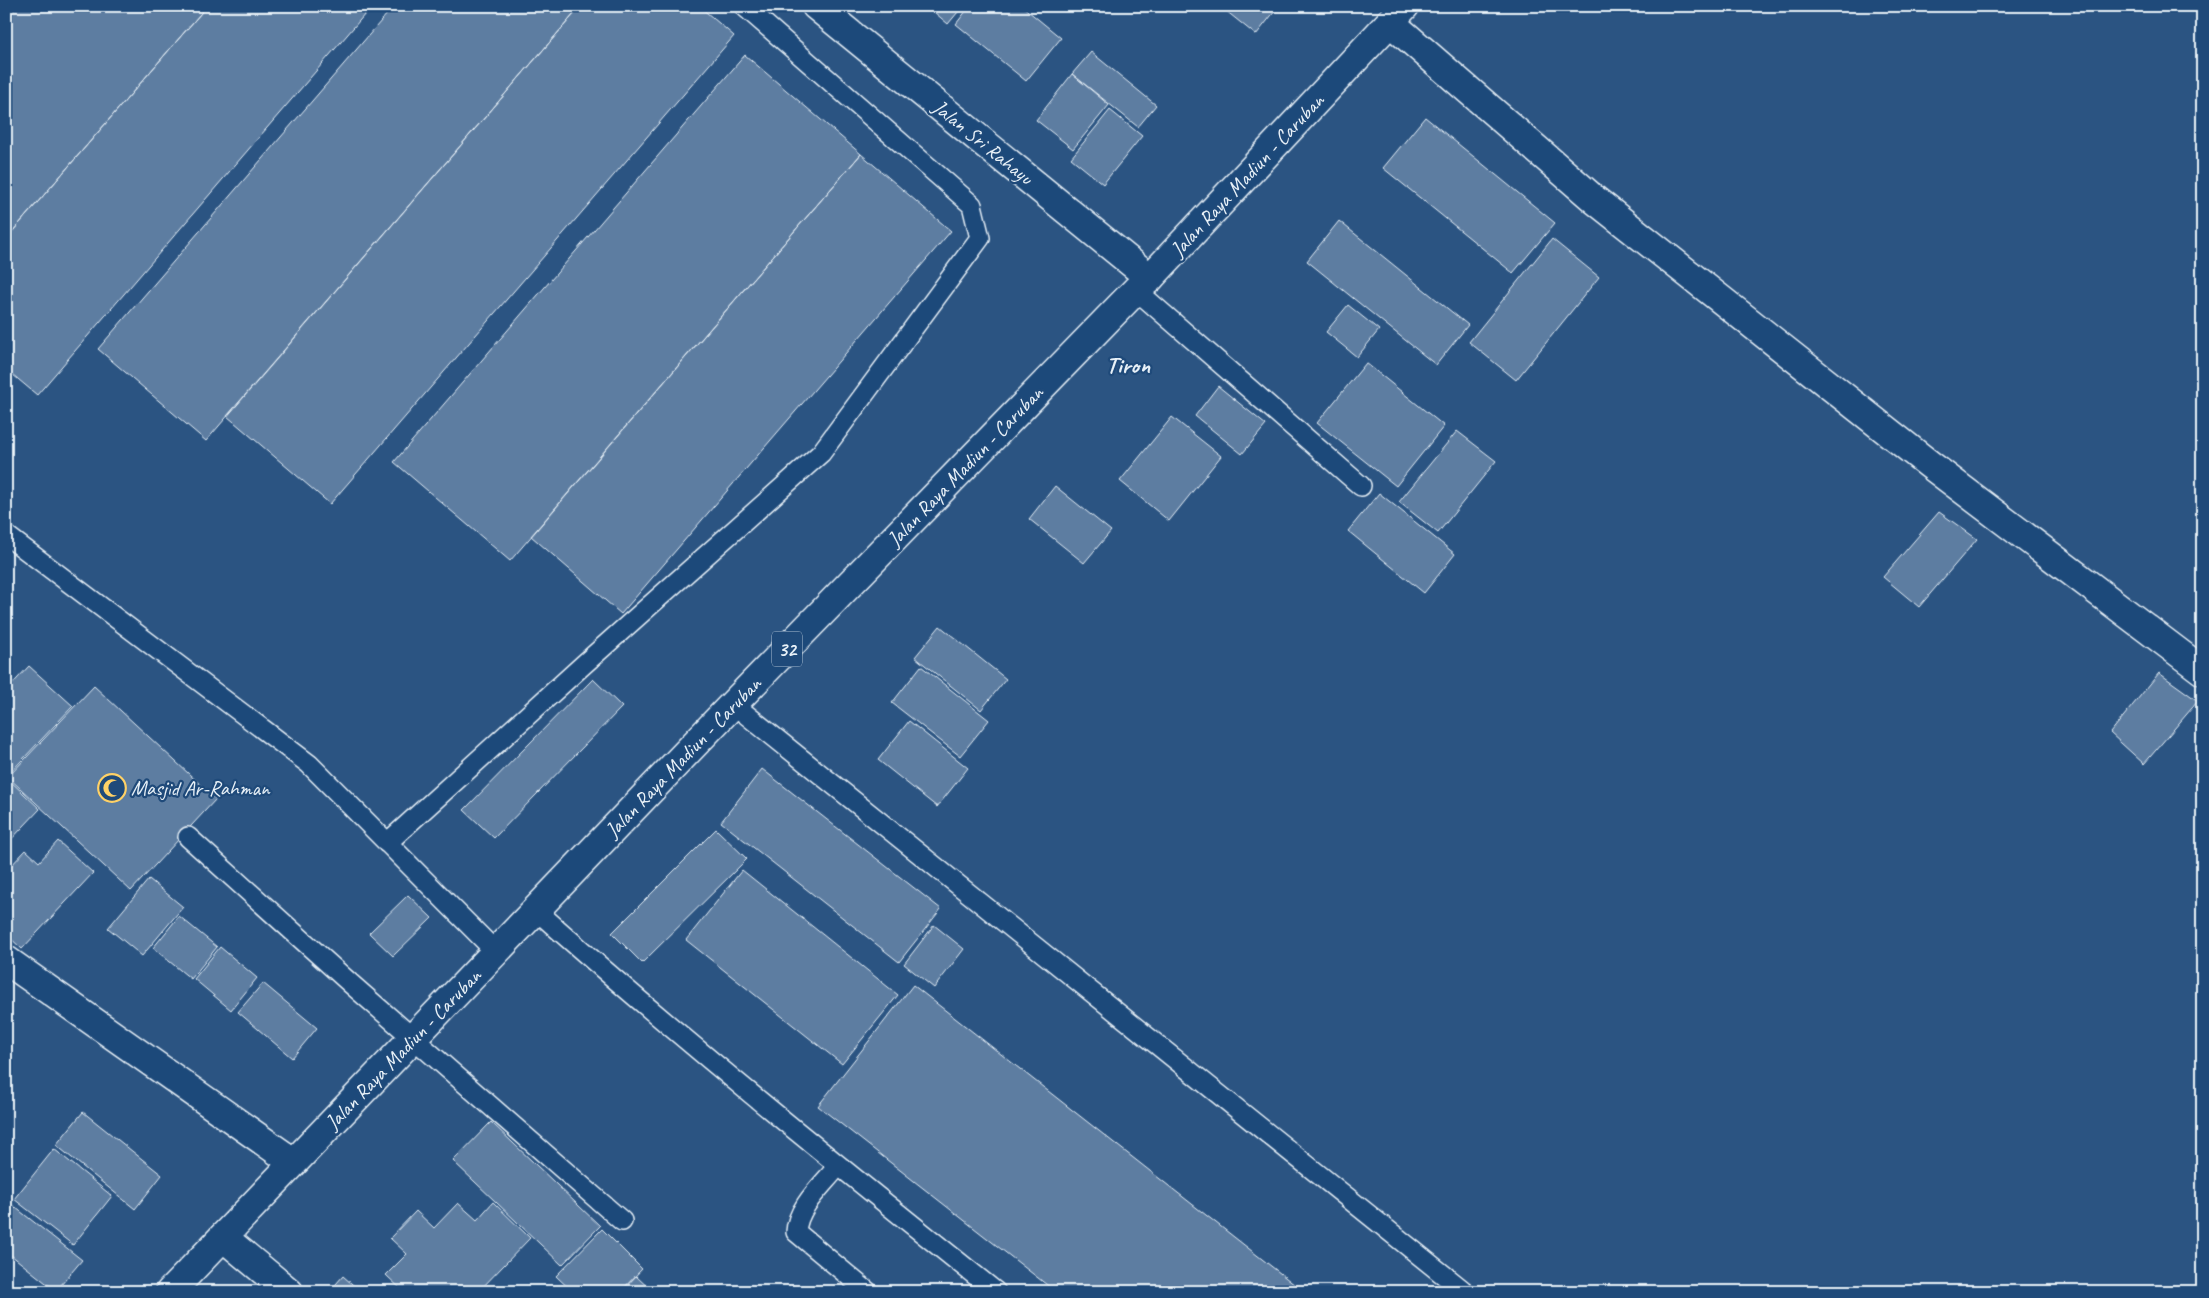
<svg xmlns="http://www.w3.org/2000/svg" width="2209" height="1298" font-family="Caveat,sans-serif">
<rect width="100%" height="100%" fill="#2b5482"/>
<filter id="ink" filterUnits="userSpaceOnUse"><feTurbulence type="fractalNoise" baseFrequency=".02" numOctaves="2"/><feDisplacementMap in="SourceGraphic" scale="10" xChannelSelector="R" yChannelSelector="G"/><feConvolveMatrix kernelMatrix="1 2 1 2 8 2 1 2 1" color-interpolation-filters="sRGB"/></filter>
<g filter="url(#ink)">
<path fill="#5d7da1" stroke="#e8f1f8" d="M17,6h190l-201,233v-221z
M207,6h165l-335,389 -31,-26v-130z
M394,6h187l-375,435 -108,-92z
M581,6h118l35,30 -404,468 -103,-88z
M927,6h36l-15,18z
M970,6h52l39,32 -35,43 -70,-57z
M1220,6h59l-23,29z
M1091,52l65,53 -18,22 -66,-53z
M745,55l116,99 -351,407 -116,-99z
M1072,74l37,31 -36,44 -37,-29z
M1110,110l32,26 -39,48 -32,-26z
M1425,117l130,106 -42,50 -130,-105z
M861,154l90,77 -330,383 -90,-78z
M1339,221l129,104 -32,40 -129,-104z
M1552,239l47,38 -83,103 -47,-38z
M1348,305l31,25 -22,27 -31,-25z
M1366,363l78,63 -48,60 -79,-63z
M1218,386l48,39 -24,29 -47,-38z
M1172,417l49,39 -52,65 -49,-40z
M1457,431l39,30 -58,72 -39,-31z
M1055,486l56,45 -27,32 -55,-44z
M1379,493l76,61 -31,39 -76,-62z
M1939,512l38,27 -58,68 -36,-30z
M940,626l66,53 -25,31 -66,-53z
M29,666l44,40 -67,71v-86z
M921,666l68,54 -29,36 -68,-53z
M2159,673l39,28 -54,63 -34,-31z
M593,679l29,28 -128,131 -30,-28z
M94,686l122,113 -85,92 -123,-114z
M909,721l59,47 -31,39 -59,-47z
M762,769l179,140 -42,53 -178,-140z
M7,778l33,31 -34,36v-65z
M716,829l31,30 -105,104 -30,-30z
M58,841l35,32 -71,76 -16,-15v-63l20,-21 13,12z
M742,870l156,125 -56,69 -156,-124z
M149,879l34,28 -41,49 -34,-28z
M408,895l24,23 -39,38 -24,-23z
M179,916l38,31 -26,32 -38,-31z
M934,925l30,24 -30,39 -30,-24z
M220,947l37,31 -26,32 -37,-31z
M263,983l54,45 -25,30 -54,-46z
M913,985l391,307h-248l-238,-186z
M83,1112l79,63 -27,34 -79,-64z
M491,1122l109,104 -38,39 -109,-104z
M54,1149l58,47 -39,49 -59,-46z
M6,1200l76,60 -26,31 -50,-40z
M493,1202l37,36 -52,54h-74l-18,-17 21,-21 -17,-16 26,-27 18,17 24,-25 19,17z
M602,1229l40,40 -22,23h-47l-17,-16z
M343,1276l18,16h-32z
M636,1276l17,16h-32z"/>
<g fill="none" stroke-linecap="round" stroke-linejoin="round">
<defs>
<path id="service" d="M1136,290l225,196
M6,535l303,229 187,188
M733,704l732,588
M188,837l162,146 272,238
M387,843l196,-178 238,-212 159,-215 -8,-33 -228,-199
M536,910c149,133 304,257 460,382
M838,1166c-15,19 -41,41 -42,66l72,60"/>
<path id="minor" d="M816,6l334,272
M1390,22l205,178 334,264 274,207
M6,960l287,202
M223,1237l66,55"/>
<path id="trunk" d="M170,1292l563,-588 403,-414 14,-12 255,-272"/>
</defs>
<use href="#service" stroke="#e8f1f8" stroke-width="22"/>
<use href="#minor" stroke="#e8f1f8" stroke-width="31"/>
<use href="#trunk" stroke="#e8f1f8" stroke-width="31"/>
<use href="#service" stroke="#1f4a7a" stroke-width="19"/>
<use href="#minor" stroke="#1f4a7a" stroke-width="28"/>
<use href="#trunk" stroke="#1f4a7a" stroke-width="28"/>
</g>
</g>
<defs>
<symbol id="mosque-ring" viewBox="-11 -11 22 22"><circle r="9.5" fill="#1f4a7a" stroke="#ffd166" stroke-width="1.5"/><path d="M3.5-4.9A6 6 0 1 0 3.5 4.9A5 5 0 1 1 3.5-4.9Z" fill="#ffd166"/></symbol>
</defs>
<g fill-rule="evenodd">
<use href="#mosque-ring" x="96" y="772" width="32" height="32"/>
</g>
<g text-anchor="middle" stroke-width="4.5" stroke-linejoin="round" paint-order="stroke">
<rect fill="#1f4a7a" stroke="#acbfd2" stroke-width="1" x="772" y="631.5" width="30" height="35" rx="4"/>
<g font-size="20" font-weight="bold" fill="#e8f1f8">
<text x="787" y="656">32</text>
</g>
<g font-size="21" fill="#e8f1f8" stroke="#1f4a7a">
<text transform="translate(983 142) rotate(39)" y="7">Jalan Sri Rahayu</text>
<text transform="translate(1247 175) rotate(-47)" y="7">Jalan Raya Madiun - Caruban</text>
<text transform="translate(965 466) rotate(-46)" y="7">Jalan Raya Madiun - Caruban</text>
<text transform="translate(683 757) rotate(-46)" y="7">Jalan Raya Madiun - Caruban</text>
<text transform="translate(403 1049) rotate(-46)" y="7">Jalan Raya Madiun - Caruban</text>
</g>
<g font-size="21" fill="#e8f1f8" stroke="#1f4a7a" text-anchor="start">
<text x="131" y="795">Masjid Ar-Rahman</text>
</g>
<g font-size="24" font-weight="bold" fill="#e8f1f8" stroke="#1f4a7a">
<text x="1128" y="373">Tiron</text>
</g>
</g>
<rect width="2209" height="1298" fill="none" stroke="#1f4a7a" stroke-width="25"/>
<rect x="12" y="12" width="2184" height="1273" fill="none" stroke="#e8f1f8" stroke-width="2" filter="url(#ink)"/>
</svg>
